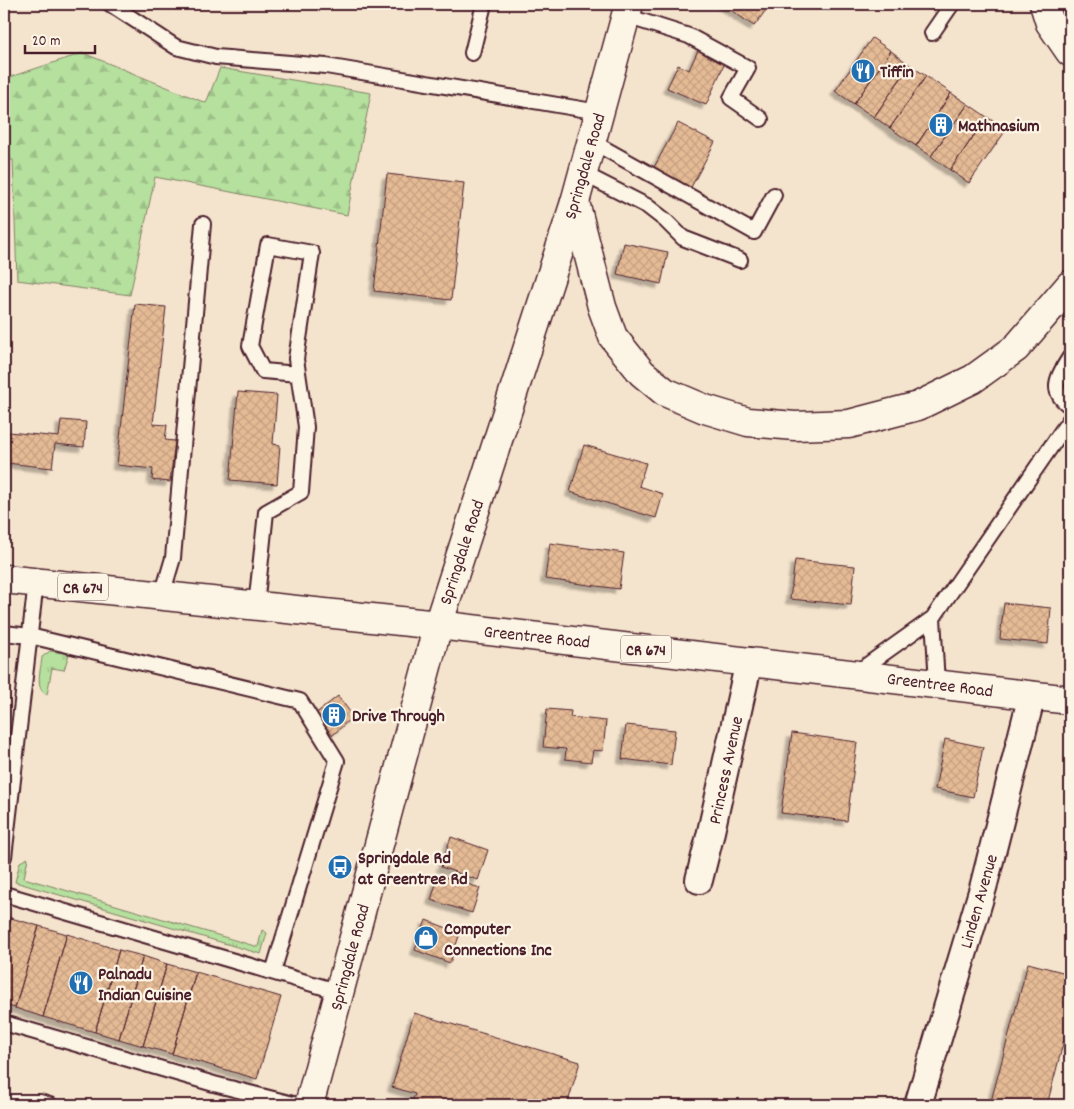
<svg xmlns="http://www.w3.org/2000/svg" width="1074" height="1109" font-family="Dekko,sans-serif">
<defs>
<pattern id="grass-tufts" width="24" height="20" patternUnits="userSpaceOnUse" patternTransform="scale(1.25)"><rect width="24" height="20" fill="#b5e09e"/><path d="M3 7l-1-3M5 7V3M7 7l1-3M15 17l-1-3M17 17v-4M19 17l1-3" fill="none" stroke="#9dc088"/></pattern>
<pattern id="forest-firs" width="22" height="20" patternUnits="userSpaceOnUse" patternTransform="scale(1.25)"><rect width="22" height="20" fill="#b5e09e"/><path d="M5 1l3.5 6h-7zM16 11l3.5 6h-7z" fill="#9dc088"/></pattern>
<pattern id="building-cross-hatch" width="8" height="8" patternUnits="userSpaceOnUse" patternTransform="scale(1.25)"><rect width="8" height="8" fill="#e5bb95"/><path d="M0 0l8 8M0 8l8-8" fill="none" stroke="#c6a081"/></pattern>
<filter id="shadow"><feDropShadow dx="-4.5" dy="4.5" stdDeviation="1" flood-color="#0004"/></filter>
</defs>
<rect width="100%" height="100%" fill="#f5e4cd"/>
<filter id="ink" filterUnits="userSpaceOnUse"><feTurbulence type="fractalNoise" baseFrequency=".02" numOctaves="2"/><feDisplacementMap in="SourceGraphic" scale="10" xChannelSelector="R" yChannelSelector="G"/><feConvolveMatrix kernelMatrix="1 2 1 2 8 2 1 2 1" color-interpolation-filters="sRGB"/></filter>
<g filter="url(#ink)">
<path fill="url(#grass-tufts)" stroke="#808064" d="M50,651l19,3 -5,16 -12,-2 -5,27c-13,-7 -6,-25 -5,-38z
M28,858l-4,20 234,69 4,-17 5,3 -6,21 -246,-72 5,-20z"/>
<path fill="url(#forest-firs)" stroke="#808064" d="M83,53l123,50 14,-35 151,25 -24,122 -192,-38 -25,118 -113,-15 -4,-120 -9,-1v-81h3z"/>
<path fill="url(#building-cross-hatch)" stroke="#4a1f2b" filter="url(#shadow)" d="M722,4h35l9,6 -12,16z
M872,38l19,13 -37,53 -19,-13z
M700,46l27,12 -21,47 -39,-17 11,-23 11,5z
M891,51l19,14 -36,52 -20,-13z
M910,65l16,11 -36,52 -16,-11z
M926,76l25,17 -35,53 -26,-18z
M951,93l17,11 -37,52 -15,-10z
M968,104l19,13 -37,53 -19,-14z
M987,117l19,13 -37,53 -19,-13z
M678,123l37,19 -26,49 -37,-20z
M387,174l77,9 -13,117 -77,-9z
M624,243l44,9 -7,32 -44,-10z
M135,304l31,3 -13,117 14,1 -2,15 10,1 -5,41 -18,-2 1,-11 -36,-4z
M238,392l39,3 -4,49 7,1 -3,39 -47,-4z
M61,420l25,2 -2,25 -29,-3 -3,24 -46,-5 3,-31 50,5z
M584,445l62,18 -7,23 24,8 -7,24 -86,-26z
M550,543l74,10 -5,36 -74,-10z
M795,560l60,6 -4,39 -61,-6z
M1004,603l47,5 -3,36 -48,-5z
M338,696l15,20 -20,19 -19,-20z
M547,709l24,2 -1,6 36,4 -3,30 -10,-1 -2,12 -26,-3 1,-10 -23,-2z
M626,725l49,5 -4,35 -49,-6z
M792,733l65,9 -10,79 -66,-8z
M945,739l38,8 -10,50 -38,-8z
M451,837l37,13 -10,30 -37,-13z
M439,875l41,13 -8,25 -41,-13z
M4,916l7,2 -7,26z
M11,918l28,8 -24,82 -11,-3v-61z
M426,920l34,13 -10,30 -35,-13z
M39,926l28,8 -24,83 -28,-9z
M67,934l52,16 -24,82 -52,-15z
M119,950l24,6 -24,83 -24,-7z
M143,956l24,8 -24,82 -24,-7z
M1028,963l42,11v43l-23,88h-57z
M167,964l29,8 -24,82 -29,-8z
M196,972l85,25 -24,82 -85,-25z
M414,1013l166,49 -13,43h-156l4,-11 -23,-7z"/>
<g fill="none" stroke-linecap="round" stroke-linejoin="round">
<defs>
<path id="service" d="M110,4l66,43 40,10 110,9 273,46
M626,16l63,20 59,32 -17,30 30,21
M932,33l20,-29
M472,53l12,-49
M591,141l163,91 20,-37
M582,173l65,33 18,14 18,18 57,22
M1070,357c-12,19 -22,34 0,49
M162,595l11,-37 30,-334
M256,606l10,-94 35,-20 5,-65 -10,-68 16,-106 -44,-8 -18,101 13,25 35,3
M933,618l4,65
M4,633l26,3 270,65 37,60 -64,211
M856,673l77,-55 137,-199
M4,857l32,-275
M4,894l336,98
M4,1023l210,61 83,21
M4,1102h36l10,3"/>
<path id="minor" d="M699,880l11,-44 39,-175
M918,1105l65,-217 49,-193"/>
<path id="secondary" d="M309,1105l129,-480 137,-423 54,-198"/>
<path id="primary" d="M4,579l434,46 632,75"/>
<path id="trunk" d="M1044,4l6,19 20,29
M575,202l27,105 11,30 29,36 23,19 40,17 43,13 47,4 54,-2 69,-18 55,-27 43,-31 54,-63"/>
</defs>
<use href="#service" stroke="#4a1f2b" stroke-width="18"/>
<use href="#minor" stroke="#4a1f2b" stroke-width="30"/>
<use href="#secondary" stroke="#4a1f2b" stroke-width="31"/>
<use href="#primary" stroke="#4a1f2b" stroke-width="31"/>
<use href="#trunk" stroke="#4a1f2b" stroke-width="31"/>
<use href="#service" stroke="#fcf5e5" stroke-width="14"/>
<use href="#minor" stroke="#fcf5e5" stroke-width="26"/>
<use href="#secondary" stroke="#fcf5e5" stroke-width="28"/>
<use href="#primary" stroke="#fcf5e5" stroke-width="28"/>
<use href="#trunk" stroke="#fcf5e5" stroke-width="28"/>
</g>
</g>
<defs>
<symbol id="restaurant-disc" viewBox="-11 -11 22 22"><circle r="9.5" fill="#1f6fb2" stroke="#fcf5e5"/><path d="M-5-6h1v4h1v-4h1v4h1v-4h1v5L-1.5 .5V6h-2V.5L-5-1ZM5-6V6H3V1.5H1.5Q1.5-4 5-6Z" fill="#fff"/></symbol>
<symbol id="building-disc" viewBox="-11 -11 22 22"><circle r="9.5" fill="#1f6fb2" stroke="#fcf5e5"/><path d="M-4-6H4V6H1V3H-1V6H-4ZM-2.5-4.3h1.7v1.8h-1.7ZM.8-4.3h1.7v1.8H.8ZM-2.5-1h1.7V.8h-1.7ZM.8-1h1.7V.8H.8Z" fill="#fff"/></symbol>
<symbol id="bus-disc" viewBox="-11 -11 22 22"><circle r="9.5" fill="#1f6fb2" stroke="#fcf5e5"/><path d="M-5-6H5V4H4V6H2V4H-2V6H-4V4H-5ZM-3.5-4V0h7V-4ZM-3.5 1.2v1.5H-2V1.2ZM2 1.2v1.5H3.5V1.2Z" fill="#fff"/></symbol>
<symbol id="shop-disc" viewBox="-11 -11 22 22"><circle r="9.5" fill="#1f6fb2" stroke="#fcf5e5"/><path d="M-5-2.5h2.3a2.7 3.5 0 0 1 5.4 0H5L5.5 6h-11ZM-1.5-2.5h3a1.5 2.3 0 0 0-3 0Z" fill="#fff"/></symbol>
</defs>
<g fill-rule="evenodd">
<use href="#restaurant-disc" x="849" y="57" width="28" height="28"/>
<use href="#building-disc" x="927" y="111" width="28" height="28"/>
<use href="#building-disc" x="320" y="701" width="28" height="28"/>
<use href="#bus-disc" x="326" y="853" width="28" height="28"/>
<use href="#shop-disc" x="412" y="924" width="28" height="28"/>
<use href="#restaurant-disc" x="67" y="969" width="28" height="28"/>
</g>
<g text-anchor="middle" stroke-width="4.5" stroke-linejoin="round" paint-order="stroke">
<g fill="#fcf5e5" stroke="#7f5f63" stroke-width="1">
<rect x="58" y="573.5" width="50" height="27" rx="4"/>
<rect x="621" y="635.5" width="50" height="27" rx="4"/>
</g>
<g font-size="16" font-weight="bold" fill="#4a1f2b">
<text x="83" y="593">CR 674</text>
<text x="646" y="655">CR 674</text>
</g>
<g font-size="18" font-weight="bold" fill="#4a1f2b" stroke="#fcf5e5" text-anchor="start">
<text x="880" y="77">Tiffin</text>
<text x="958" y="131">Mathnasium</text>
<text x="352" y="721">Drive Through</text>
<text x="358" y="863">Springdale Rd<tspan x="358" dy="21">at Greentree Rd</tspan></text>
<text x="444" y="934">Computer<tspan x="444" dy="21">Connections Inc</tspan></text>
<text x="98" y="979">Palnadu<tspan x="98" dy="21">Indian Cuisine</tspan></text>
</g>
<g font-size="18" fill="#4a1f2b" stroke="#fcf5e5">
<text transform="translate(584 166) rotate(-74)" y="6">Springdale Road</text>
<text transform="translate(461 552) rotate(-72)" y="6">Springdale Road</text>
<text transform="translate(537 636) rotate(6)" y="6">Greentree Road</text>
<text transform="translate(940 684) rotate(7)" y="6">Greentree Road</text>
<text transform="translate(725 770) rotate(-78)" y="6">Princess Avenue</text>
<text transform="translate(978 901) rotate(-74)" y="6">Linden Avenue</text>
<text transform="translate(349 957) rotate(-75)" y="6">Springdale Road</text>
</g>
</g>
<rect width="1074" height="1109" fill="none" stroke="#fcf5e5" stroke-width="20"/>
<rect x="10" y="10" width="1054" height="1089" fill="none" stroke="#4a1f2b" stroke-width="2" filter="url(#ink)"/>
<path d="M25 45v8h70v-8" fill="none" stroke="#4a1f2b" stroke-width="2.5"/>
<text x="32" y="45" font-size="15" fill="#4a1f2b" stroke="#fcf5e5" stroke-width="4" paint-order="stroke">20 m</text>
</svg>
